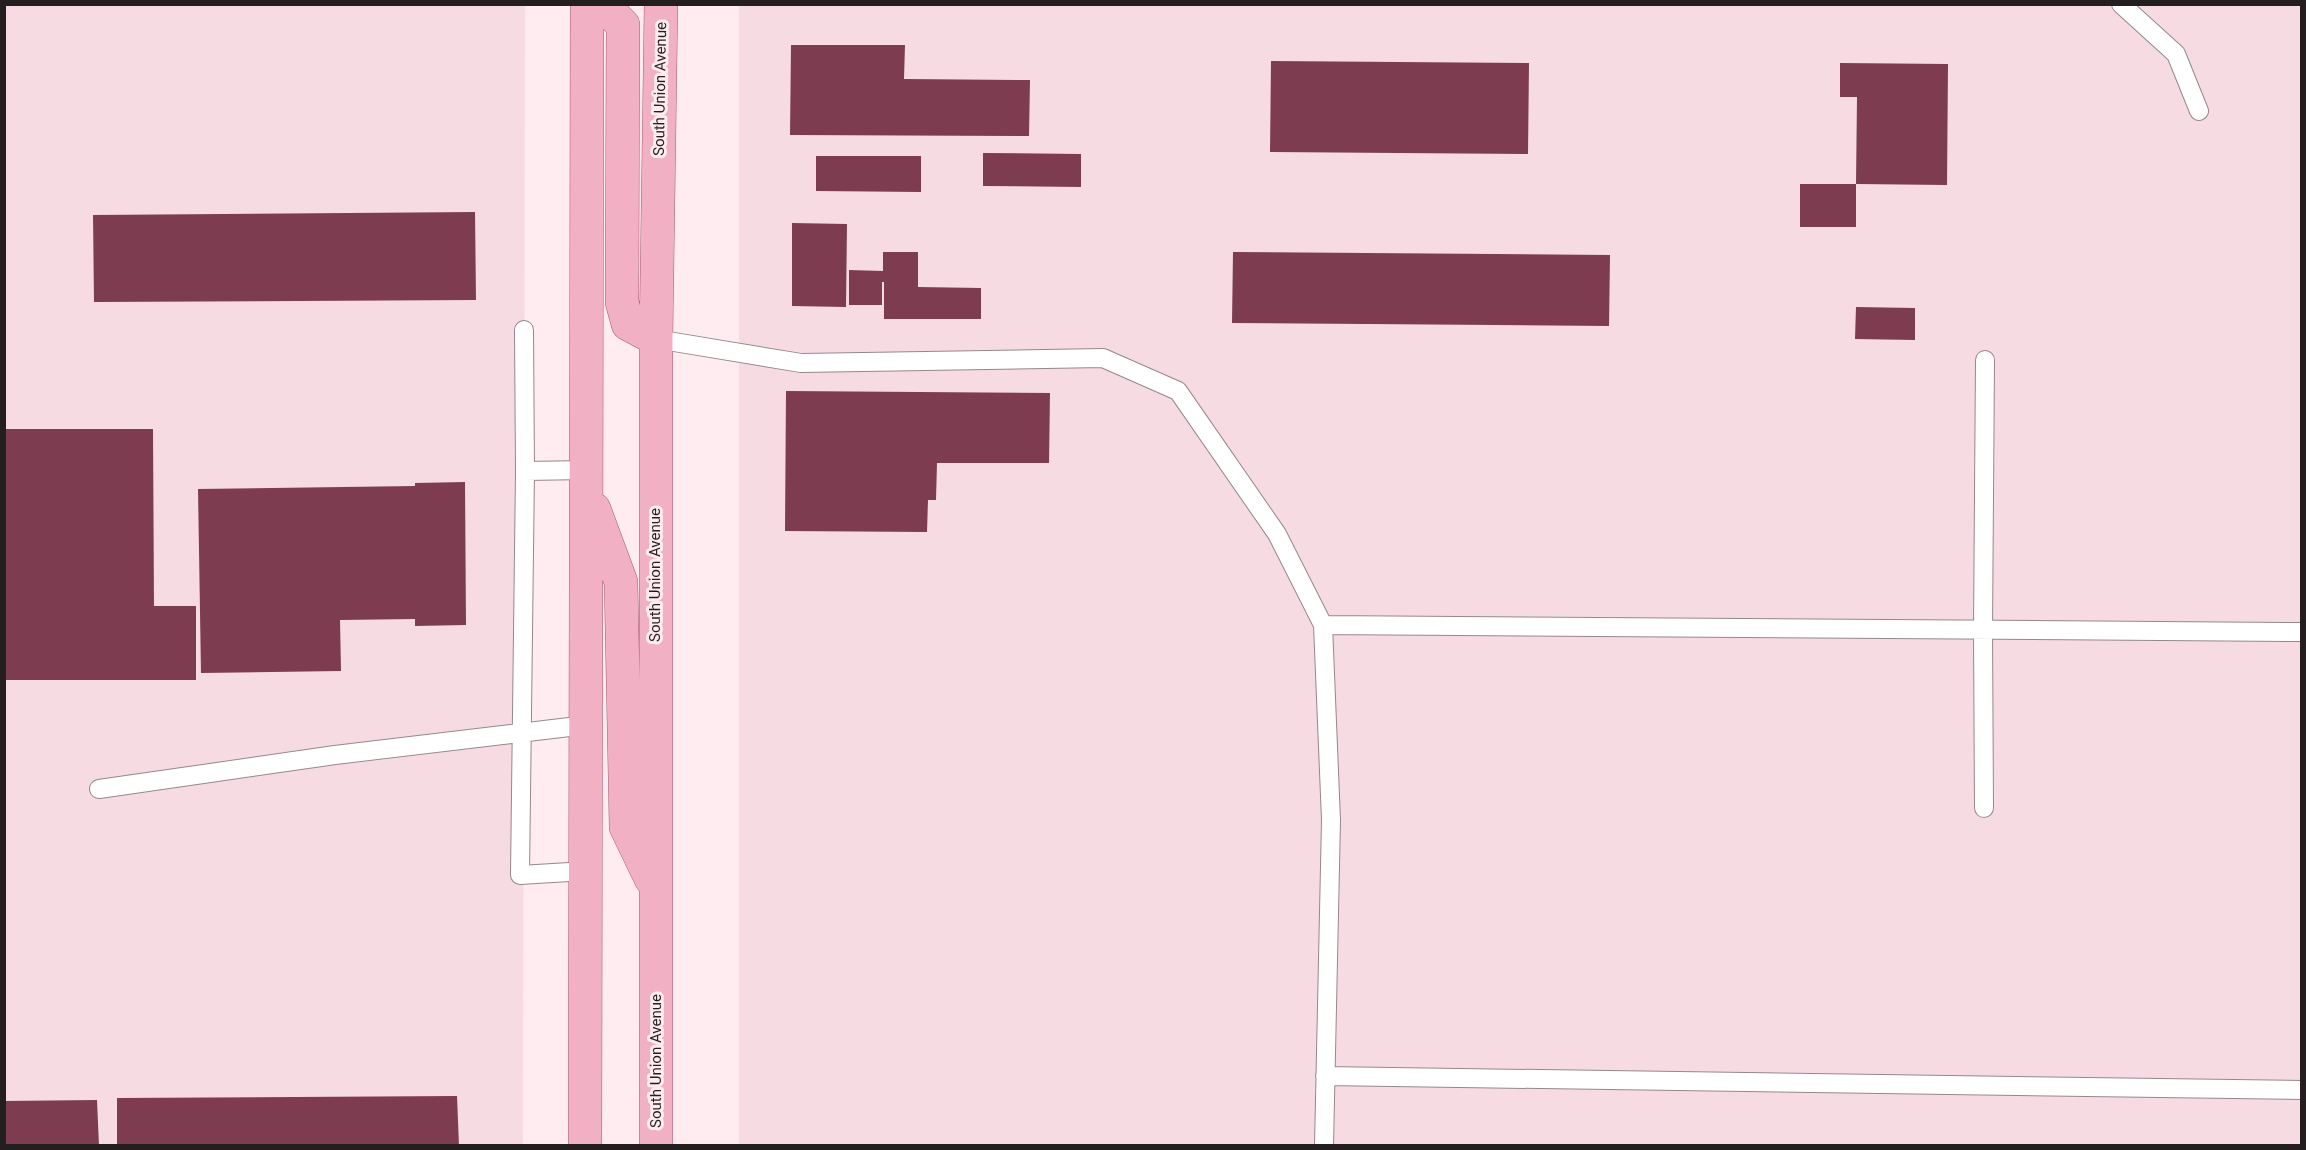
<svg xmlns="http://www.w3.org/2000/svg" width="2306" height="1150" font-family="Roboto,sans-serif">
<rect width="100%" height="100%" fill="#feecf0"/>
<path fill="#f6dce2" d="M5,5h520l-2,1140 -518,1z
M739,5h1562v1140l-1562,1z"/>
<path fill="#7d3c50" d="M791,45h114l-1,34 126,1 -1,56 -239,-1z
M1271,61l258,2 -1,91 -258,-2z
M1840,63l108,1 -1,121 -91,-1 1,-87h-17z
M983,153l98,1v33l-98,-1z
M816,156h105v36l-105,-1z
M1800,184h56v43h-56z
M475,212l1,88 -382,2 -1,-87z
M792,223l55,1 -1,83 -54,-1z
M883,252h35v35l63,1v31h-97v-37h-2v23h-33v-35l34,1z
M1233,252l377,3 -1,71 -377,-3z
M1856,307l59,1v32l-60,-1z
M786,391l264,2 -1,70h-112l-1,37h-8l-1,32 -142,-1z
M4,429h149l1,177h42v74h-192z
M465,482l1,143 -51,1v-7l-75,1 1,51 -140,2 -3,-184 217,-3v-3z
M457,1096l2,50h-342v-48z
M97,1100l2,46h-95v-45z"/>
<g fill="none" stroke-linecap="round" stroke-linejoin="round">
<defs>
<path id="lane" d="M2121,4l55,50 23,57
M524,330l1,141 62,-1
M656,339l145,24 302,-5 75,33 99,143 46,91 8,195 -7,326
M525,471l-5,404 66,-4
M1323,625l979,7
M99,789l236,-34 251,-30
M1984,808l-1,-178 2,-270
M1325,1076l977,14"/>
<path id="primary" d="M602,4l21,21 -1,277 6,22 28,15
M594,509l27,73 5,245 25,52
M585,1146l2,-1142
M656,1146v-807l5,-335"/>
</defs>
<use href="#lane" stroke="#97878b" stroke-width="20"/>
<use href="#primary" stroke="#a45a71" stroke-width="34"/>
<use href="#lane" stroke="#fff" stroke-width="18"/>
<use href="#primary" stroke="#f2b0c4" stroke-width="33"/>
</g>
<g text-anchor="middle" stroke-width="6" stroke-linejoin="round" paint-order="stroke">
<g font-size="15" fill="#251e20" stroke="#feecf0">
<text transform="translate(660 89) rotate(-89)" y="5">South Union Avenue</text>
<text transform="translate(655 575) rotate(-90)" y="5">South Union Avenue</text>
<text transform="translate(656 1061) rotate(-90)" y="5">South Union Avenue</text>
</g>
</g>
<rect width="2306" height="1150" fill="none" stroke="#251e20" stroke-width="12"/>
</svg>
